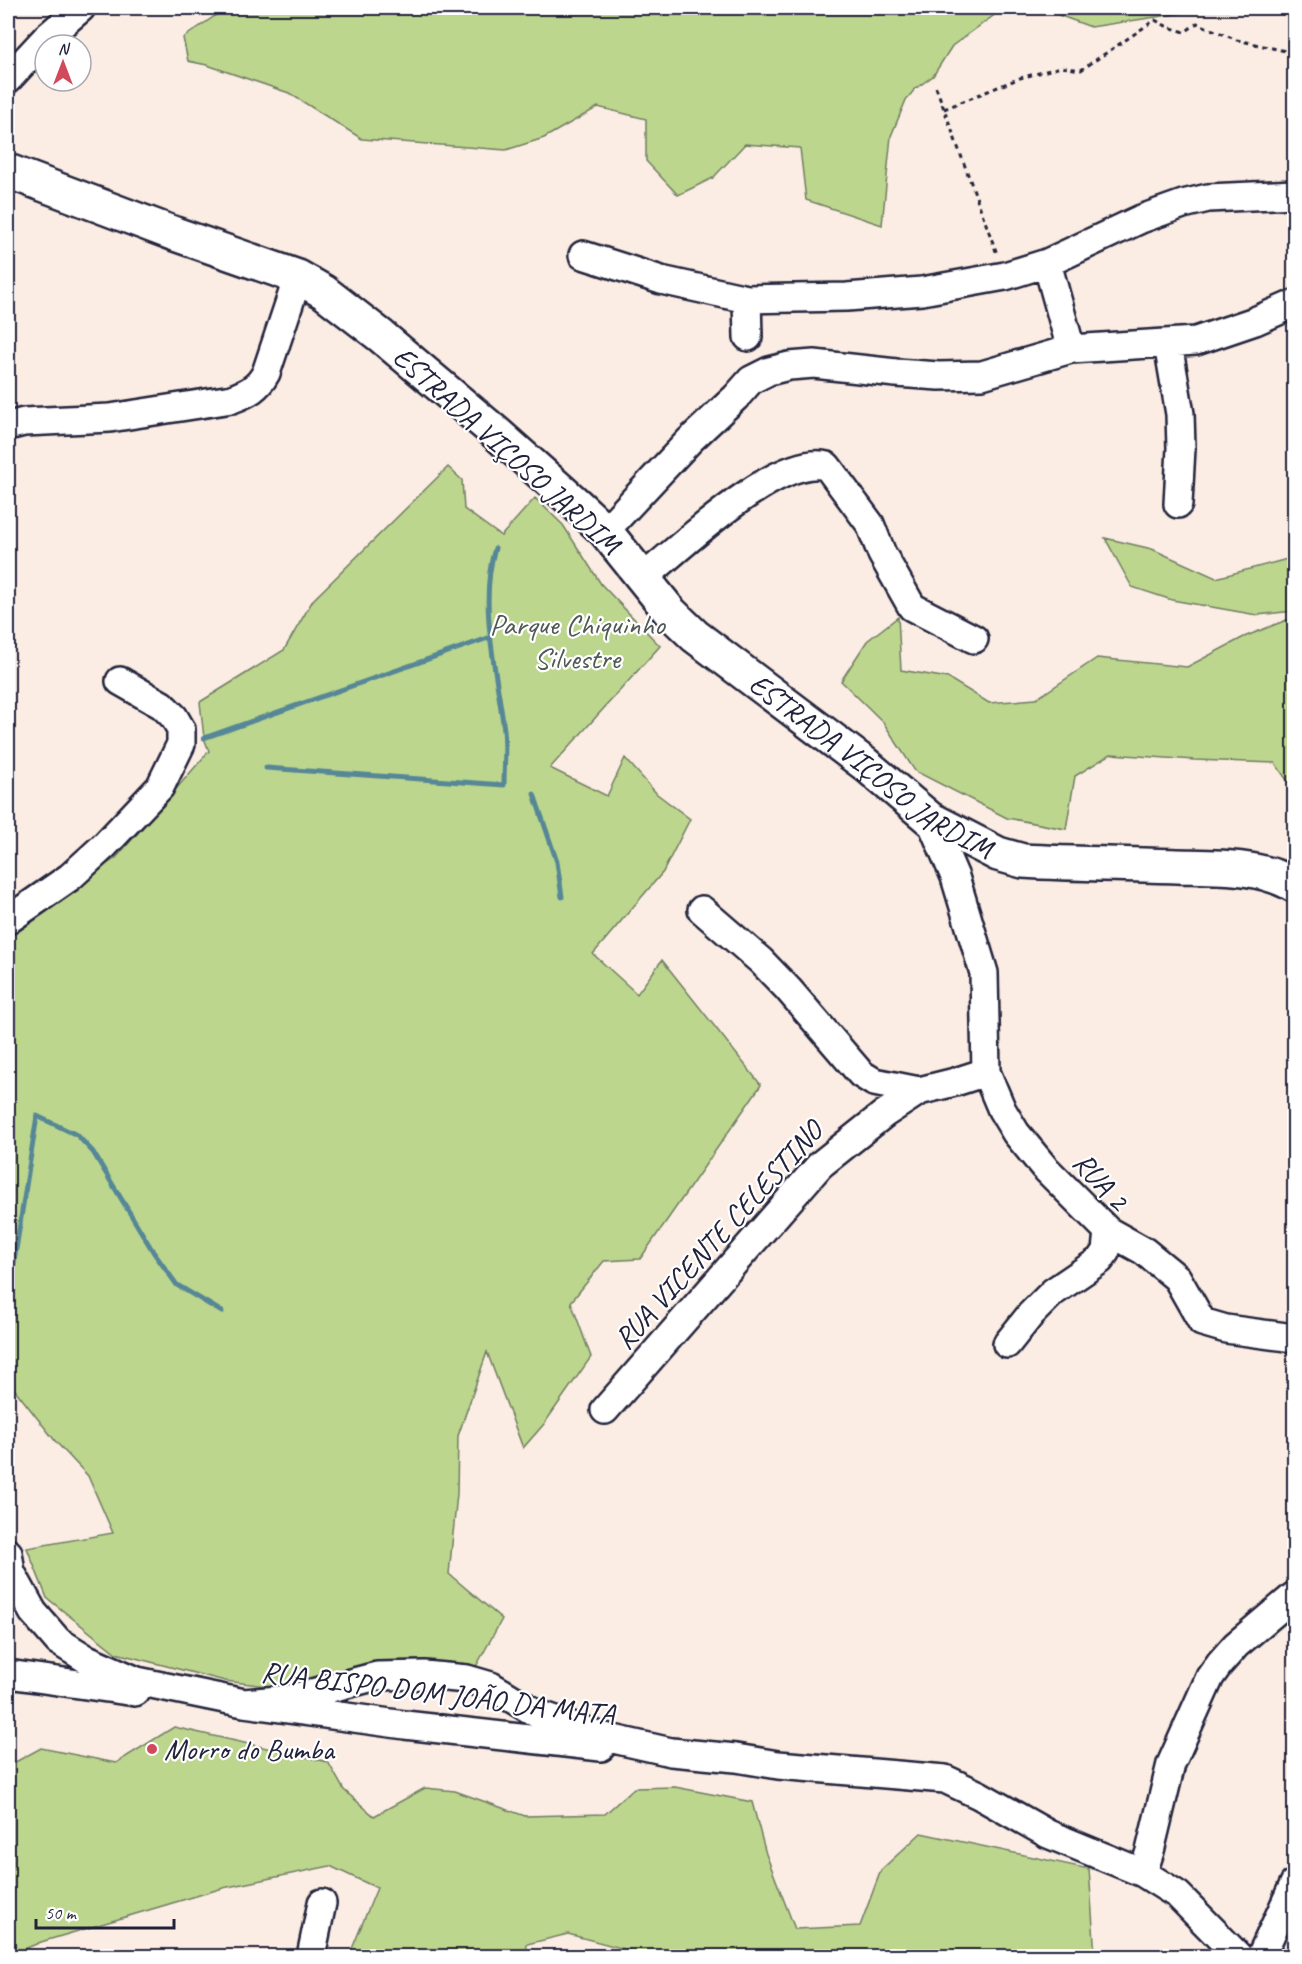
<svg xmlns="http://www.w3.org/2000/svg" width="1302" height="1964" font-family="Caveat,sans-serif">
<rect width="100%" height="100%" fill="#fbede3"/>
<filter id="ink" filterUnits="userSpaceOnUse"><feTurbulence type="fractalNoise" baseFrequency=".0167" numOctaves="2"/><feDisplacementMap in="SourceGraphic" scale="12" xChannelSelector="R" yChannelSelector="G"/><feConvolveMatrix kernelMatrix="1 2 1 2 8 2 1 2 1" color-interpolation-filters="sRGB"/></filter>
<g filter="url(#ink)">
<path fill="#bdd68d" stroke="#707c64" stroke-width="1.5" d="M232,8h772l-52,38 -19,30 -18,13 -9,11 -15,36 -9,89 -76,-25 -6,-52 -55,-4 -32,34 -35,17 -32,-34v-42l-48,-12 -54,31 -38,12 -144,-11 -73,-46 -82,-28 -19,-4 -5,-23 42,-29z
M1027,8h229l-7,2 -54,1 -104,16 -49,-18z
M448,467l14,13 2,29 37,27 34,-38 28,27 38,59 59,62 -110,122 57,28 18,-38 32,36 33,25 -27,53 -70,82 44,40 25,-34 99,125 -121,174 -36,2 -33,41 20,55 -47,67 -21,24 -36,-96 -29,84 -1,58 -8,80 53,45 -29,53 -109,-7 -73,24 -66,-8 -109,-28 -69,-55 -20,-50 86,-15 -25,-57 -32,-34 -48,-61v-451l108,-72 93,-107 -5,-13 -4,-36 84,-52 29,-50z
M1105,538l47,11 64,29 75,-20 3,-4v57l-37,4 -85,-15 -40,-13z
M898,617l3,53 47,8 41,25 47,-4 61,-41 90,9 57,-30 50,-20v167l-5,-1 -14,-20 -81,-3 -83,-6 -36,22 -9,53 -59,-11 -92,-47 -32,-49 -42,-41 26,-40z
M174,1727l154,35 16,28 30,26 51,-28 30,3 70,25 80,-2 29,-26 41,-1 77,15 14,52 29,75 65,-3 21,-56 40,-37 168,36 6,87h-464l-2,-6 -61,-16 -41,10 -1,12h-177l28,-68 -47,-22 -107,22 -182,54 -33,14v-190l33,-18 75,15z"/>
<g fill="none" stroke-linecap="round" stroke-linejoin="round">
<path stroke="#578797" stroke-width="5" d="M204,738l287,-101
M266,768l238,17c0,-18 2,-37 0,-55 -7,-57 -26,-126 -9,-182
M534,794l23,68 5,35
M8,1300l29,-184 40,19 16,17 61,101 23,32 45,27"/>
<defs>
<path id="minor" d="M8,79l39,-42 34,-29
M583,255l78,25 86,19 100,-2 75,-6 83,-15 42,-13 94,-44 42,-15 25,-6 86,-4
M1047,263l24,86
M747,299l1,38
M1168,344l12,70 1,34 -3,56
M8,426l16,-4 86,-4 122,-19c16,-6 26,-11 34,-26l32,-96
M605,531l85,-91 46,-43 15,-17 18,-9 20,-5 25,-2 82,9 43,3 43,-1 89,-26 125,-8 59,-20 39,-17
M642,579c38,-31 136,-126 185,-113l43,58 12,30 30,53 62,32
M930,819l25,58 29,96 2,99 16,38 14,23 28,34 64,64 -2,20 -6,9 -47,32 -22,22 -24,30
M702,910l59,51 27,28 73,85 13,8 45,9
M8,920l62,-43 35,-32 55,-58 21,-43v-15l-7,-12 -12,-12 -42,-24
M1108,1231l36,20 33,27 25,44 24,7 68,9
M605,1410l215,-245 64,-51 35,-23 36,-9 31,-10
M8,1553l3,19 22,40 25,29 27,17 52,23 107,22 161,22 196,22
M8,1674l127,18 2,-10
M244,1703l45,-4 88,-23 47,-1 43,4 24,7 45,27 64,23 71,16 65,6 42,7 167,14 34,16 69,39 95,39 35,22 60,61
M1143,1873l7,-22 21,-87 39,-87 10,-14 16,-18 58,-49
M311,1956l11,-53
M1261,1956l33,-72"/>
<g id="major">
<path id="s1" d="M8,171l167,63 123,43 26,15 57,44 114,96 81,72 29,27 66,82 24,23 170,128 65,55 68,35 25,7c52,3 103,3 154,5 39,1 83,-1 117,19"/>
</g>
</defs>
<use href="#minor" stroke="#22223b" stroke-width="32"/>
<use href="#major" stroke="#22223b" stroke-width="38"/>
<path stroke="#22223b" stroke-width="3" stroke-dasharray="4.5 4.5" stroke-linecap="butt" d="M936,87l61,167
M944,109l76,-31 41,-11 20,3 74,-50 13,7 17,5 12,-9 40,17 57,13"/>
<use href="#minor" stroke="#fff" stroke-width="27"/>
<use href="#major" stroke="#fff" stroke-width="33"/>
</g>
</g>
<circle fill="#d1495b" stroke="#fff" stroke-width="2" cx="152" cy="1749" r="6"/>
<g text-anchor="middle" stroke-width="4.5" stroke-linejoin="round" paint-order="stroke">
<g font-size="30" fill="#22223b" stroke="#fff">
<text transform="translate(507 450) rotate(42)" y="10">ESTRADA VIÇOSO JARDIM</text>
<text dy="10" stroke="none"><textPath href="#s1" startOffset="1066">ESTRADA VIÇOSO JARDIM</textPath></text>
<text transform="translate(1101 1181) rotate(48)" y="10">RUA 2</text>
<text transform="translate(718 1235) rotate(-48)" y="10">RUA VICENTE CELESTINO</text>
<text transform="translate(438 1693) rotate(7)" y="10">RUA BISPO DOM JOÃO DA MATA</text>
</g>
<g font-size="30" fill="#505854" stroke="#fff">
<text x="577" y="634">Parque Chiquinho<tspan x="577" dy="34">Silvestre</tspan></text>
</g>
<g font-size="30" fill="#22223b" stroke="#fff" text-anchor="start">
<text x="164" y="1759">Morro do Bumba</text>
</g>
</g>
<rect width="1302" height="1964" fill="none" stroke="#fff" stroke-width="30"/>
<rect x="15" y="15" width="1272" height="1934" fill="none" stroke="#22223b" stroke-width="2" filter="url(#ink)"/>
<g transform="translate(63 63)"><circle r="28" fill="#ffffff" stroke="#a7a7b1" stroke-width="1.5"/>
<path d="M0-4.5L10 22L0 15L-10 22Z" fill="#d1495b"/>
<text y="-9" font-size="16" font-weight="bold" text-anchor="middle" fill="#22223b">N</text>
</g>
<path d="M36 1919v9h138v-9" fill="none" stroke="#22223b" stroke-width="3"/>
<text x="45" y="1919" font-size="18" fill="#22223b" stroke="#ffffff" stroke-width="4.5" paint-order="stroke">50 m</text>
</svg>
